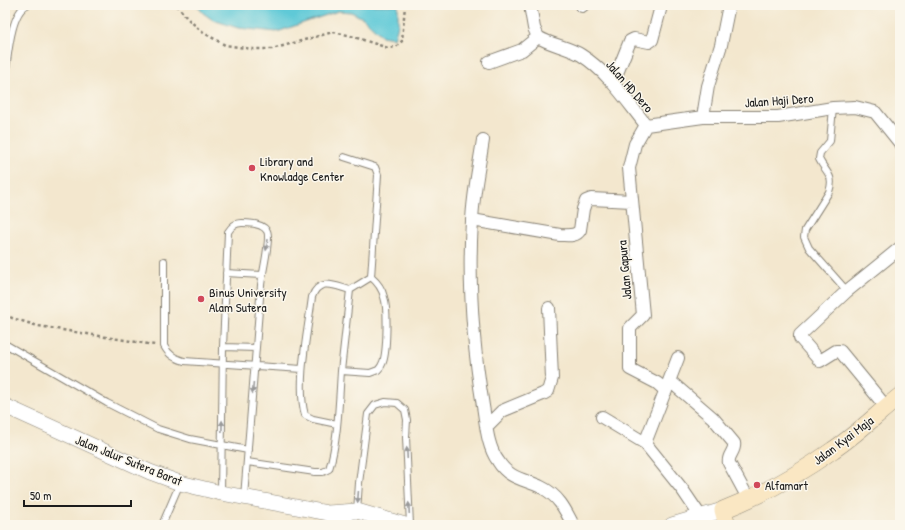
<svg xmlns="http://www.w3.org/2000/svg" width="905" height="530" font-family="'Patrick Hand',sans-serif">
<rect width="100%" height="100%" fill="#fbf7ec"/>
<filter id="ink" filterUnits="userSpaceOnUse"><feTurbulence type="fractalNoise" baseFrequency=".025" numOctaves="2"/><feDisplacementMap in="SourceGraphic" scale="8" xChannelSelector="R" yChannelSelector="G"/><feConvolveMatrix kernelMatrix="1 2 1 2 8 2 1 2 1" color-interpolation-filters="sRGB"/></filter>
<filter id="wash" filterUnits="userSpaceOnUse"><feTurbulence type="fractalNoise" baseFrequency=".012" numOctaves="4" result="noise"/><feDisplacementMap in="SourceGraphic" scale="16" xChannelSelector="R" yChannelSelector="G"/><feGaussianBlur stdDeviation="0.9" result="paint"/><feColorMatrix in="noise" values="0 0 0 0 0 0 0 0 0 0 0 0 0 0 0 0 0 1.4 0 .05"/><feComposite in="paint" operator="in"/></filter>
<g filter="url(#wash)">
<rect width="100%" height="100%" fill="#f3e7ce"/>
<path fill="#5ec9d7" stroke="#3d727a" d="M197,5h201v20l-4,13 -12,-2 -19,-18 -12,-6 -13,-1 -61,21 -39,-4 -25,-8 -10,-7z"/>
</g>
<g filter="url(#ink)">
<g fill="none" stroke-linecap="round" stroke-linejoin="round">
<defs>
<path id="service" d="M130,5h2
M5,76c3,-17 5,-63 22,-71
M833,108l-3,33 -10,12 -1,6c6,13 16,16 10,33l-24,38 -1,7 5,11 38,43
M344,157l31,10 3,8 -7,102
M164,261v85c5,9 10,12 20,15l118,8
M226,273l36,2
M5,344l102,59 51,26 32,10 58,11
M223,347l33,1
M337,424l-24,-5 -8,-4c-9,-31 3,-85 7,-118 7,-20 23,-11 38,-7l-9,81
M247,462l68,10h8l6,-3c9,-27 10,-68 12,-98l29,2 8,-3c2,-2 4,-5 5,-8 4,-11 5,-54 1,-65 -2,-9 -7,-15 -13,-20l-21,13
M221,493l2,-146 5,-115c4,-6 7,-9 14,-9 7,0 21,1 25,8 4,7 -5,44 -6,54 -6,71 -11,141 -17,212
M357,511l2,-28 9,-69 7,-9 10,-3 12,1 8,7 2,10 -1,17 4,88
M162,525l18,-42"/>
<path id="minor" d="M530,5l4,23 4,9c13,8 30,10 43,18 27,17 45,45 65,70
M582,6l1,-1
M489,62l33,-12 16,-13
M613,83l17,-42 4,-2 15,3 3,-2 8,-30
M703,117l5,-31 13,-41 8,-40
M646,125l-11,19 -6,24 14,147 -13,13v41l27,14 9,8
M646,125l57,-8h75l55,-9 22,-1 20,5 25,31
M483,140c-4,27 -10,54 -11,81 -4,61 1,124 11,185 3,17 4,40 15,55 11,18 26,18 43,26 17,8 24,22 32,38
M472,220l88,15c7,0 16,2 20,-5l3,-21 3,-8 5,-2 41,2
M670,381l43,37 21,25c2,8 -7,12 -5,20l20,37
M886,407l-46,-56h-4l-16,10 -20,-23v-3l47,-44 53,-43
M602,417l43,26 33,-85
M487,426l15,-15 41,-17 5,-3 4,-13 -3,-70
M645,443l37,46 19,28"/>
<path id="tertiary" d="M5,406l145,66 30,11 41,10 107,20 29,-2 48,14
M328,513l20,12
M672,525l51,-15"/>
<path id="secondary" d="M727,525l-4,-15c39,-15 76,-36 110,-60 24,-16 44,-36 67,-54"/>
</defs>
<use href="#service" stroke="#888275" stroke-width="8"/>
<use href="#minor" stroke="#888275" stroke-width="14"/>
<use href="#tertiary" stroke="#888275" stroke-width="16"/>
<use href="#secondary" stroke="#888275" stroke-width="18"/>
<path stroke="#888275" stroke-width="2.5" stroke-dasharray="3 3" stroke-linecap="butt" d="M177,5l9,12 16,15 23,13 27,4h20l61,-17 15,3 40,13 8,-1 6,-6 3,-36
M5,314l7,4 26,8 117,19"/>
<use href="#service" stroke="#fff" stroke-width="6"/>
<use href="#minor" stroke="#fff" stroke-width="12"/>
<use href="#tertiary" stroke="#fff" stroke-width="15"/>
<use href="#secondary" stroke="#fae7c3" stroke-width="17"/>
</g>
<defs><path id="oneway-solid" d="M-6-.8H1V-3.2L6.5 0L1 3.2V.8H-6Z"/></defs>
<g fill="#999">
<use href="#oneway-solid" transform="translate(267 245) rotate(100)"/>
<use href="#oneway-solid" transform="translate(253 388) rotate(94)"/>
<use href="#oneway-solid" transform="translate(222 426) rotate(-89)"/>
<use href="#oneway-solid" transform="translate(407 453) rotate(-93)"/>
<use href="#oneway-solid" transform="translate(358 497) rotate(94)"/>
<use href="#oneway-solid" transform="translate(409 508) rotate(-93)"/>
</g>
</g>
<g fill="#d1495b" stroke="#fbf7ec" stroke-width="1.5">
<circle cx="252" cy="168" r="4"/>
<circle cx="201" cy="299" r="4"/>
<circle cx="757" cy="485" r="4"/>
</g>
<g text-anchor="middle" stroke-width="3" stroke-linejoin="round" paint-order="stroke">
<g font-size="13" fill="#1c1c1c" stroke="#fbf7ec">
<text transform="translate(630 86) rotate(49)" y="5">Jalan HD Dero</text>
<text transform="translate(779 100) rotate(-4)" y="5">Jalan Haji Dero</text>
<text transform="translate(624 270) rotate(-95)" y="5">Jalan Gapura</text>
<text transform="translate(843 440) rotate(-37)" y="5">Jalan Kyai Maja</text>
<text transform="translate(129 460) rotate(22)" y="5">Jalan Jalur Sutera Barat</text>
</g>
<g font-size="13" fill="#1c1c1c" stroke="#fbf7ec" text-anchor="start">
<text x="260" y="166">Library and<tspan x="260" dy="15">Knowladge Center</tspan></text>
<text x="209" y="297">Binus University<tspan x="209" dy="15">Alam Sutera</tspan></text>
<text x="765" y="490">Alfamart</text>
</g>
</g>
<rect width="905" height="530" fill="none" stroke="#fbf7ec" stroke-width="20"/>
<path d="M24 500v6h107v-6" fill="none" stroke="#1c1c1c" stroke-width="2"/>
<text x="30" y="500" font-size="12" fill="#1c1c1c" stroke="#fbf7ec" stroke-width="3" paint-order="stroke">50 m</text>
</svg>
